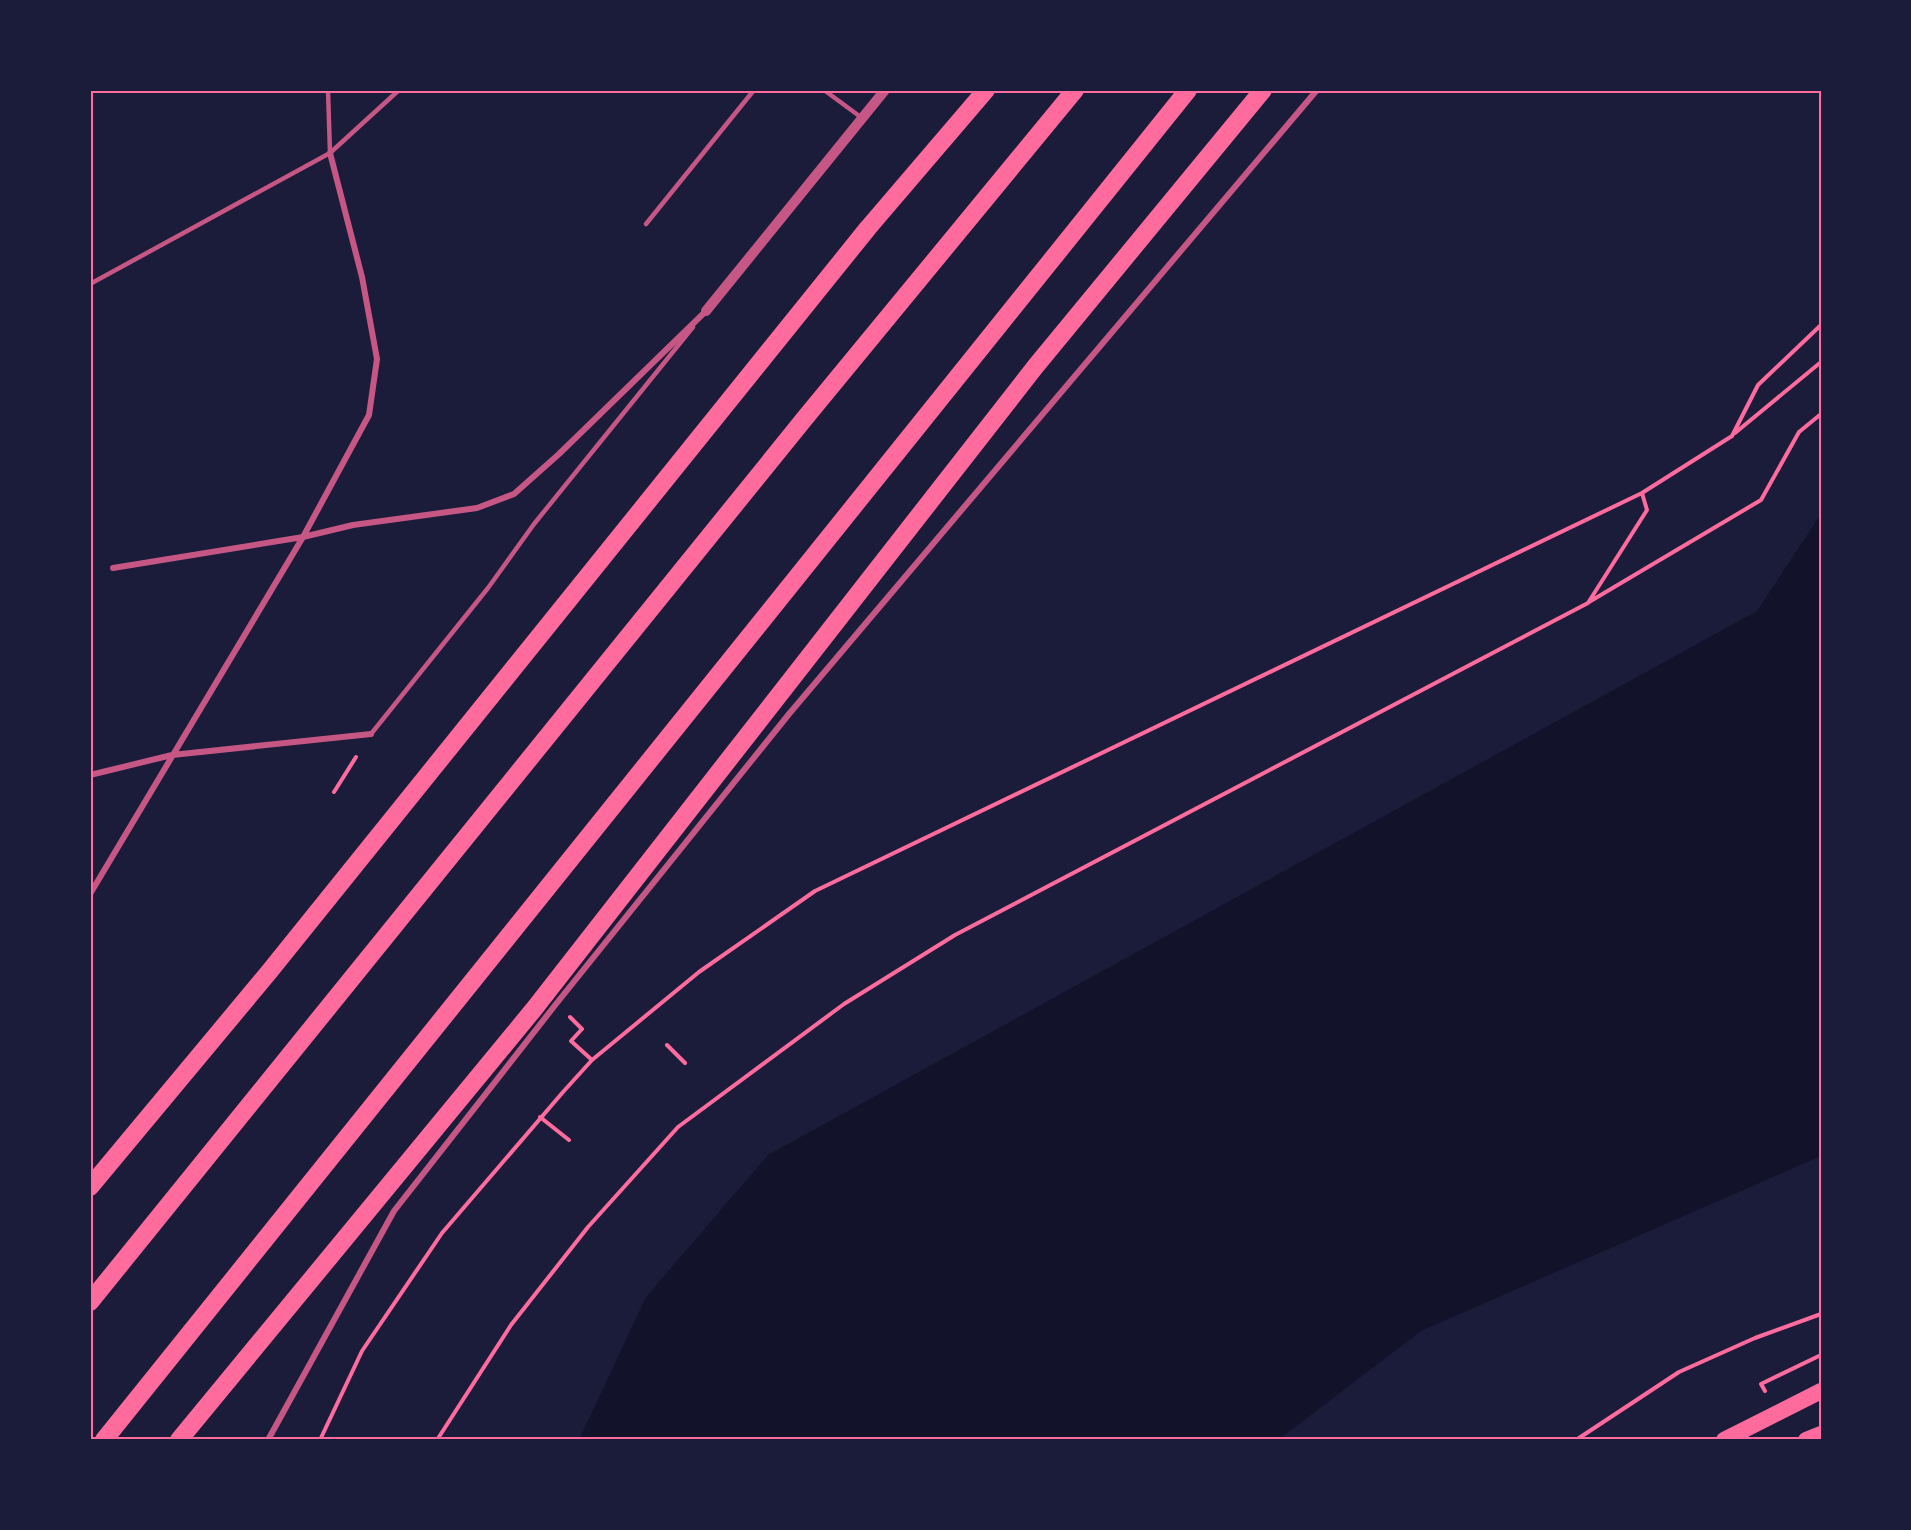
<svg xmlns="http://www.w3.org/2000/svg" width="1911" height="1530" font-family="'Exo 2',sans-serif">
<rect width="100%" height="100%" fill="#1b1b3a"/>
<path fill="#12122b" d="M1821,514v642l-400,175 -143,109h-699l67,-143 122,-142 989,-544z"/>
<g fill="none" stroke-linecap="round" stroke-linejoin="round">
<path stroke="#ff6b9d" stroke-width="4" d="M1735,433l86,-71
M1589,602l172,-102 38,-68 22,-18
M334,792l22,-35
M570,1017l12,12 -11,12 21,19
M667,1045l18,18
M540,1117l29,23
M1765,1391l-4,-7 60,-29
M320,1440l42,-89 80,-118 121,-141 29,-32 107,-88 116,-81 827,-398 90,-57 26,-51 63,-60
M437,1440l74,-115 77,-98 90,-100 166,-123 111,-69 633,-332 59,-93 -5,-17
M1576,1440l103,-68 76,-34 66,-24"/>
<path stroke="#c65784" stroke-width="4.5" d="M328,90l2,63
M824,90l38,28
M646,224l108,-134
M90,284l240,-131 69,-63
M371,734l117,-146 46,-64 159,-197"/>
<path stroke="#c65784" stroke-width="6" d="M113,568l190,-31 50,-12 124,-17 37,-14 45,-40 147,-143
M90,775l82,-20 199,-21
M90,894l213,-357 66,-122 8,-56 -15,-82 -32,-124
M268,1440l126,-229 162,-207 233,-290 528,-624"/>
<path stroke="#c65784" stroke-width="10" d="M706,311l179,-221"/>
<path stroke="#ff6b9d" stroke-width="16" d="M1724,1440l97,-49
M1806,1440l15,-6"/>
<path stroke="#ff6b9d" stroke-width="18" d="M90,1187l179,-215 599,-744 118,-138
M90,1302l715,-884 270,-328
M104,1440l1084,-1350
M179,1440l355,-431 501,-642 228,-277"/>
</g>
<rect width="1911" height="1530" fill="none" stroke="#1b1b3a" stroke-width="183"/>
<rect x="92" y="92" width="1728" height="1346" fill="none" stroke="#ff6b9d" stroke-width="2"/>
</svg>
